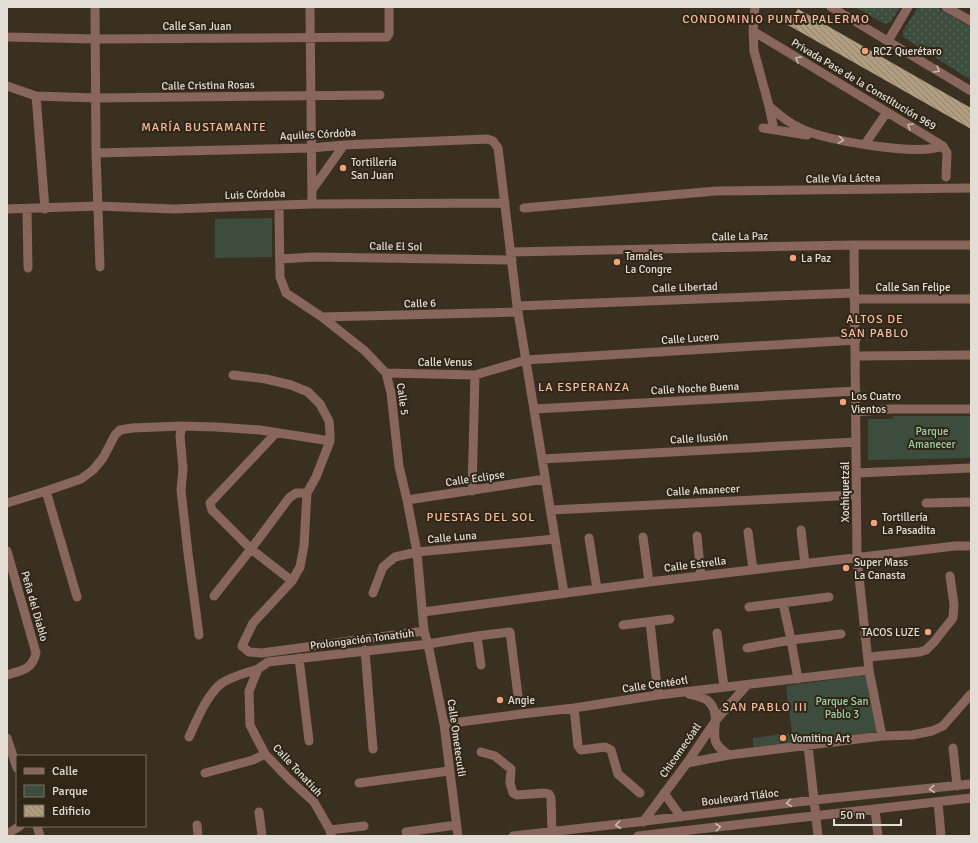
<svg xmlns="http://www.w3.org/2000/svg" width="978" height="843" font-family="Signika,sans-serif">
<defs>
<pattern id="grass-dots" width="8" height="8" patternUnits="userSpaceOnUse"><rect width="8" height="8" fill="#3c4d3e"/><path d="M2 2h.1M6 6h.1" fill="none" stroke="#586659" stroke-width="1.8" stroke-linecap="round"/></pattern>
<pattern id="building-back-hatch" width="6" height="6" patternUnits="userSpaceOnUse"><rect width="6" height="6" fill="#b19d80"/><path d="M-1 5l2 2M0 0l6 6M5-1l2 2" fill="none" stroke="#90826d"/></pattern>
</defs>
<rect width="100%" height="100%" fill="#3a3022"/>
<path fill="url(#grass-dots)" d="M855,7h45l-9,15 -6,2z
M918,7h18l35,20v53l-68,-43v-6z"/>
<path fill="#3c4d3e" d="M272,218v39l-57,1v-39z
M893,416h78v42l-103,2v-41h25z
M866,675l11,57 -124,15v-9l39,-5 -6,-47z"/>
<path fill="url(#building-back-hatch)" d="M798,9l173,99v21l-183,-104z"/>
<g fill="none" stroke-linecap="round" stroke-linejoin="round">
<path stroke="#88665c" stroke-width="9" d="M95,7l1,146 4,114
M310,7l2,197
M755,7l-2,24 1,20 15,55 5,24
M831,7l140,84
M946,7l25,14
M753,31l190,115 4,7 -1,24
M7,37l88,2 292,-2 2,-3v-27
M888,41l20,-34
M7,86l29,10 60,2 284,-3
M36,96l9,113
M769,106c10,9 21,18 33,23 27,12 114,27 141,17
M763,128l44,7
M865,144l22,-32
M96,153l215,-5 33,-3 143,-6 6,2 5,7 19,158 47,287
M312,190l32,-45
M279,205l1,72 6,16 36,24 43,34 21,22 5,20 8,73 8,34 10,52 7,79 4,13 16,80 14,112
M524,208l192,-17 255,-3
M7,209l91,-3 75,3 139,-5 193,-1
M27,209l1,59
M854,245l3,313 12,112 13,66
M510,252l344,-7h117
M280,259l33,-2 199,3
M854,299h117
M517,306l337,-13
M322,317l196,-5
M856,356l115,-1
M386,373l89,2 51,-15 330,-20
M233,375l33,4 25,6 17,7 12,12 9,17 1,11v9l-14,36 -9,16 -3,53 -4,21 -8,14 -39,42 -11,23 7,6 13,1 162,-22
M535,409l321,-18
M856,412l35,-3h80
M182,426l-2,10 3,33 -2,21 7,63 11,82
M276,433l-66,70 2,7 39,39 41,32
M542,459l314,-17
M857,473l114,-5
M46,491l31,106
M472,491l3,-116
M407,500l138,-21
M7,503l39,-12 35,-12 12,-9 10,-12 12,-23 5,-5 12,-2 50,-2 34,1 44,3 70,11
M926,503l45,-1
M551,510l305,-15
M801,530l4,34
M748,532l5,37
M697,536l4,40
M643,537l6,45
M589,538l8,51
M7,551l29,102c-4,17 -14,17 -29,22
M373,593l10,-26 12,-10 22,-5 138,-13
M214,596l37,-47 38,-51 7,-5h11
M783,603l8,37 7,39
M749,607l80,-10
M423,612l226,-30 306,-36h16
M650,622l8,73
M623,625l47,-6
M717,633l7,54
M477,636l4,29
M747,648l44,-8 50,-6
M365,650l8,99
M869,657l51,-5 6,-2 8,-8 19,-24 1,-13 -4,-29
M299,658l10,83
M689,694c6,2 16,3 20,8 11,11 4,25 6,37 1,7 8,12 14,16
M574,708l4,38 3,4 24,-3 6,3 7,24 22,19
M444,724l77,-10 53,-6 84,-13 211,-25
M189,737c8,-17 18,-43 33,-54 11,-7 24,-10 36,-14
M7,738l10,30
M808,745l10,91
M953,748l4,38
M481,752l14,4 16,13 -1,14 3,10 4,2 28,-2 4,1 2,4 1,34
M687,763l42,-8 153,-19 30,-1 20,-4 11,-5 28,-32
M205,773l48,-13 12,-6
M359,783l90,-12
M664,793l17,24
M938,802l3,34
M875,809l3,27
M259,812l3,24
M643,822l44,-59 29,-43 31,-35
M197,825l1,11
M37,826l3,10
M330,830l34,-4
M406,832l50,-7
M7,834l13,-8
M331,836l-1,-6 -16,-28 -25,-23 -24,-25 -15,-29 -1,-34 9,-22 10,-7 160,-18 49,-8 33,-4 8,64
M513,836l124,-14 177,-22 157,-16
M638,836l333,-38"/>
</g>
<defs><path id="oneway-chevron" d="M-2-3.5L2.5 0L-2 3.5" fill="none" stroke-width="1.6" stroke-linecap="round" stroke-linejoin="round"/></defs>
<g stroke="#c8b9b1">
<use href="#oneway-chevron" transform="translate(798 59) rotate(-149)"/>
<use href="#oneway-chevron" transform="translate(937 70) rotate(31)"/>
<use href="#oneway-chevron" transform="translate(910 126) rotate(-149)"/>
<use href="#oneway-chevron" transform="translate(841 140) rotate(9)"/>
<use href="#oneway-chevron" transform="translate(932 789) rotate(174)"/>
<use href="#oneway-chevron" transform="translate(789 803) rotate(173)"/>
<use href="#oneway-chevron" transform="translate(618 825) rotate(173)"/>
<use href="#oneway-chevron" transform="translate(718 827) rotate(-7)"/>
</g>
<g fill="#f0a27a" stroke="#302618" stroke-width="1.5">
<circle cx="865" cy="51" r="4"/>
<circle cx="343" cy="168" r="4"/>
<circle cx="793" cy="258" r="4"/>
<circle cx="617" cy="262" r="4"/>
<circle cx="843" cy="402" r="4"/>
<circle cx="874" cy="523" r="4"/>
<circle cx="846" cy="568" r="4"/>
<circle cx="928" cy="632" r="4"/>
<circle cx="500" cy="700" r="4"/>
<circle cx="783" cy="738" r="4"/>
</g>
<g text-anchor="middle" stroke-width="4" stroke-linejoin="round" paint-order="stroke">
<g font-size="11" fill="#e4ddd5" stroke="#302618">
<text x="197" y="30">Calle San Juan</text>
<text transform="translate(864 84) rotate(31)" y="4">Privada Pase de la Constitución 969</text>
<text transform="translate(208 85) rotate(-1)" y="4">Calle Cristina Rosas</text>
<text transform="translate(318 134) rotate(-3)" y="4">Aquiles Córdoba</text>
<text transform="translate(843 178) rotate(-1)" y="4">Calle Vía Láctea</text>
<text transform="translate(255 194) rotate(-2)" y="4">Luis Córdoba</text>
<text transform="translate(740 236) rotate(-1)" y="4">Calle La Paz</text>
<text transform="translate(396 246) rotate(1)" y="4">Calle El Sol</text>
<text transform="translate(685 287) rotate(-2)" y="4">Calle Libertad</text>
<text x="913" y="291">Calle San Felipe</text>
<text transform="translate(420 303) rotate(-2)" y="4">Calle 6</text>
<text transform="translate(690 338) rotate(-4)" y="4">Calle Lucero</text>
<text x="445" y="366">Calle Venus</text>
<text transform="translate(695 388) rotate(-3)" y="4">Calle Noche Buena</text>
<text transform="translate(403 399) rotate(82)" y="4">Calle 5</text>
<text transform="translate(699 438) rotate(-3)" y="4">Calle Ilusión</text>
<text transform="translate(475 478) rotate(-8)" y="4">Calle Eclipse</text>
<text transform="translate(703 490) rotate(-3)" y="4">Calle Amanecer</text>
<text transform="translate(845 492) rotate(-90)" y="4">Xochiquetzál</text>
<text transform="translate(452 537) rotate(-5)" y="4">Calle Luna</text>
<text transform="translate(695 564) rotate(-7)" y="4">Calle Estrella</text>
<text transform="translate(35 606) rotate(74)" y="4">Peña del Diablo</text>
<text transform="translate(362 639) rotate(-7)" y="4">Prolongación Tonatíuh</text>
<text transform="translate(655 684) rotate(-8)" y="4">Calle Centéotl</text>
<text transform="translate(457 738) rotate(82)" y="4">Calle Ometecutli</text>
<text transform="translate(680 750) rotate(-55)" y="4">Chicomecóatl</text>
<text transform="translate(298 770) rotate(47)" y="4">Calle Tonatiuh</text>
<text transform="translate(740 797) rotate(-7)" y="4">Boulevard Tláloc</text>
</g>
<g font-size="11" fill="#e4ddd5" stroke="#302618" text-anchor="start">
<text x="873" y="55">RCZ Querétaro</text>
<text x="351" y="166">Tortillería<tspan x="351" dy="13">San Juan</tspan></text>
<text x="625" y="260">Tamales<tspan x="625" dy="13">La Congre</tspan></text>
<text x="801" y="262">La Paz</text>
<text x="851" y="400">Los Cuatro<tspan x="851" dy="13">Vientos</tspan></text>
<text x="882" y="521">Tortillería<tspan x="882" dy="13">La Pasadita</tspan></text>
<text x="854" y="566">Super Mass<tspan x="854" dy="13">La Canasta</tspan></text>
<text x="920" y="636" text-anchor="end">TACOS LUZE</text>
<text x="508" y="704">Angie</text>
<text x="791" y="742">Vomiting Art</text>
</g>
<g font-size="11" fill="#a0cfa5" stroke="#302618">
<text x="932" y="435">Parque<tspan x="932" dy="13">Amanecer</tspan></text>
<text x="842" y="705">Parque San<tspan x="842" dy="13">Pablo 3</tspan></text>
</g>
<g font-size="12" letter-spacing="1" fill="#f8bd9f" stroke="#302618">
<text x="776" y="23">CONDOMINIO PUNTA PALERMO</text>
<text x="204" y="131">MARÍA BUSTAMANTE</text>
<text x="875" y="323">ALTOS DE<tspan x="875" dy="14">SAN PABLO</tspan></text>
<text x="584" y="391">LA ESPERANZA</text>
<text x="481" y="521">PUESTAS DEL SOL</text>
<text x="765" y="711">SAN PABLO III</text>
</g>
</g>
<rect width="978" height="843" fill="none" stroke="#e4ddd5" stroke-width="16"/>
<rect x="16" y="755" width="130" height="72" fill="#302618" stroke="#786f64"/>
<rect x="24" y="768" width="20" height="6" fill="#88665c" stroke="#786f64"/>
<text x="52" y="775" font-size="12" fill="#e4ddd5">Calle</text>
<rect x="24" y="785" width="20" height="12" fill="#3c4d3e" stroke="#786f64"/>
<text x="52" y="795" font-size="12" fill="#e4ddd5">Parque</text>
<rect x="24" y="805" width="20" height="12" fill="url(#building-back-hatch)" stroke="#786f64"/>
<text x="52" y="815" font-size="12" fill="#e4ddd5">Edificio</text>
<path d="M834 819v6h67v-6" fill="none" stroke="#e4ddd5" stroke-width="2"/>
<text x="840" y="819" font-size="12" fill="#e4ddd5" stroke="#302618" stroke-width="3" paint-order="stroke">50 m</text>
</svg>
